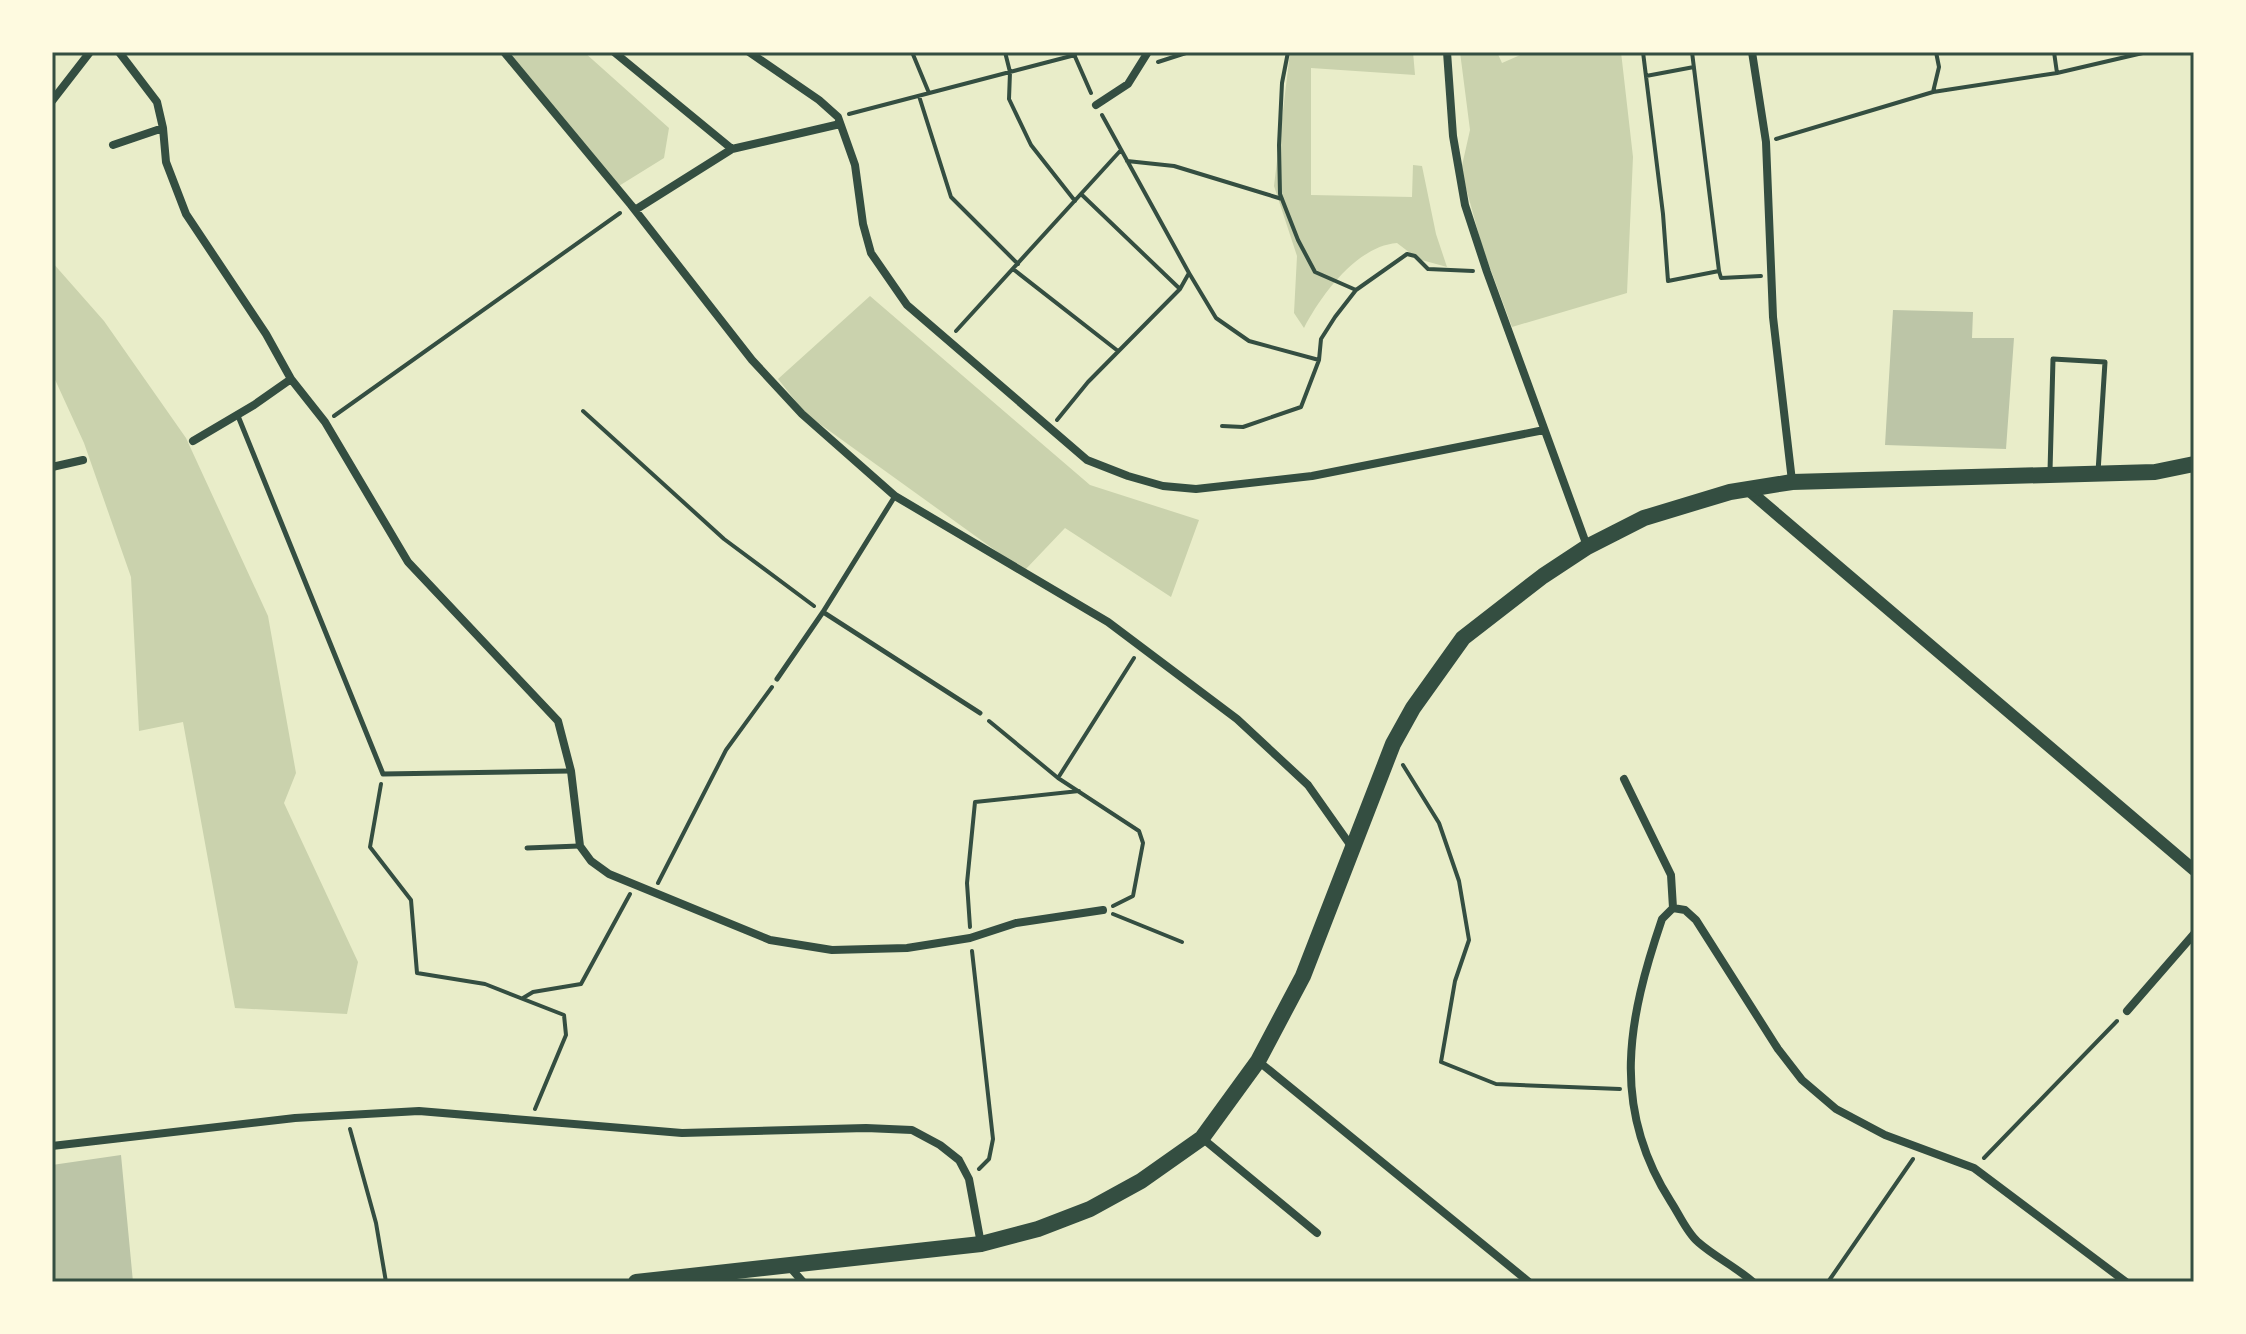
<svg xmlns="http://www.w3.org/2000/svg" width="2246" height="1334" font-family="Helvetica,sans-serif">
<rect width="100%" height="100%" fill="#e9edc9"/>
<path fill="#cad2ad" d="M507,52h77l85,76 -5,30 -50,31z
M1290,52h123l2,23 -104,-7v127l101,2 1,-32 9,1 14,68 11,33 -29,-8 -21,-16c-40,3 -76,52 -93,85l-10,-15 3,-57 -23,-70z
M1460,52h37l5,11 25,-11h94l12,105 -6,136 -115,34 -30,-81 -21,-76 9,-40z
M52,262l52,59 82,117 82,178 28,157 -12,30 74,159 -11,52 -112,-6 -52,-286 -44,9 -8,-154 -47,-134 -32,-70z
M870,296l220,189 109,35 -28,77 -106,-69 -41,43 -218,-157 -28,-35z"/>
<path fill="#bcc5a7" d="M1893,310l80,2 -1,26h42l-8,111 -121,-4z
M121,1155l12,127h-81v-117z"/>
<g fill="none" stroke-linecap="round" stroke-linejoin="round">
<path stroke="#344e41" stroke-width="4" d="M912,52l17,41
M1005,52l5,20 -1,27 22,46 44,56
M1073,52l18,41
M1288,52l-6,31 -3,62 1,49 18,46 17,32 41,18
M1643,52l20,162 5,67 51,-10 2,7 40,-2
M1692,52l27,219
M2054,52l3,21
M1158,62l31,-10
M1646,76l48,-9
M1933,92l6,-25 -3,-15
M919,96l32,101 67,67
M849,114l226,-59
M1102,115l87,158 27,45 33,23 70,19
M1776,139l157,-47 124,-19 90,-21
M1127,161l47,5 108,33
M1081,194l99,95
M1013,269l105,82
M956,331l165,-181
M583,411l141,128 90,67
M334,416l286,-203
M1057,420l31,-38 92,-93 9,-16
M1222,426l21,1 58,-20 18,-47 2,-21 14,-22 21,-27 51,-36 8,2 13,13 45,2
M989,721l69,57 81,53 4,12 -10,53 -20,10
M1403,765l36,58 20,58 10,59 -14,41 -14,81 55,22 124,5
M1058,778l76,-120
M381,784l-11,63 41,53 6,73 68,11 79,31 2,20 -31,74
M658,883l68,-133 46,-63
M1113,914l69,28
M970,927l-3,-44 8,-81 104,-11
M972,951l21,188 -4,20 -10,10
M523,998l10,-6 48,-8 49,-90
M350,1129l26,94 10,59
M1984,1158l133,-137
M1828,1282l85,-123"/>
<path stroke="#344e41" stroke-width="5" d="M238,416l145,358 187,-3
M2050,471l3,-112 52,3 -7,110
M823,612l157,101
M777,679l46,-67 72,-116
M527,848l52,-2"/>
<path stroke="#344e41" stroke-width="8" d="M119,52l38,50 6,26 3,34 20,52 80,120 25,45 34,43 83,140 150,159 13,50 9,75 11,15 18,13 161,66 62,10 75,-2 63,-10 46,-15 87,-13
M504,52l127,153 121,155 50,54 93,82 213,126 129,97 71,66 43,61
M614,52l118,97
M749,52l70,48 19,17 17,48 8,59 8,29 36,52 180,155 41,16 35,10 33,3 116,-13 232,-46
M1447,52l6,84 12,69 22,67 100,274
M1752,52l14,90 7,175 19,164
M52,101l38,-49
M1096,105l32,-21 20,-32
M113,145l50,-17
M635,210l97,-61 108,-25
M193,441l61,-36 37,-26
M52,467l31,-7
M1624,779l47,96 2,33
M1673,908l12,2 11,10 82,129 24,31 34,29 49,26 89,33 152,114
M1673,908l-11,11c-34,100 -52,188 9,283 8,12 16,31 27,40 17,15 38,25 55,40
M2127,1011l67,-77
M1258,1061l271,221
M1202,1138l115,95
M52,1146l243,-28 124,-7 263,22 184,-5 46,2 28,15 19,15 10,19 12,65
M788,1265l15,17"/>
<path stroke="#344e41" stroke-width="12" d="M1746,488l448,382"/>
<path stroke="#344e41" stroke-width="16" d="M636,1282l345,-38 57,-15 52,-20 51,-28 61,-43 56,-77 45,-85 90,-232 20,-36 50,-70 80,-62 44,-29 57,-29 86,-26 62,-10 363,-10 39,-8"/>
</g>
<rect width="2246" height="1334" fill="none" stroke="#fefae0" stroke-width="108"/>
<rect x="54" y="54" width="2138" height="1226" fill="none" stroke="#344e41" stroke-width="3"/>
</svg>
